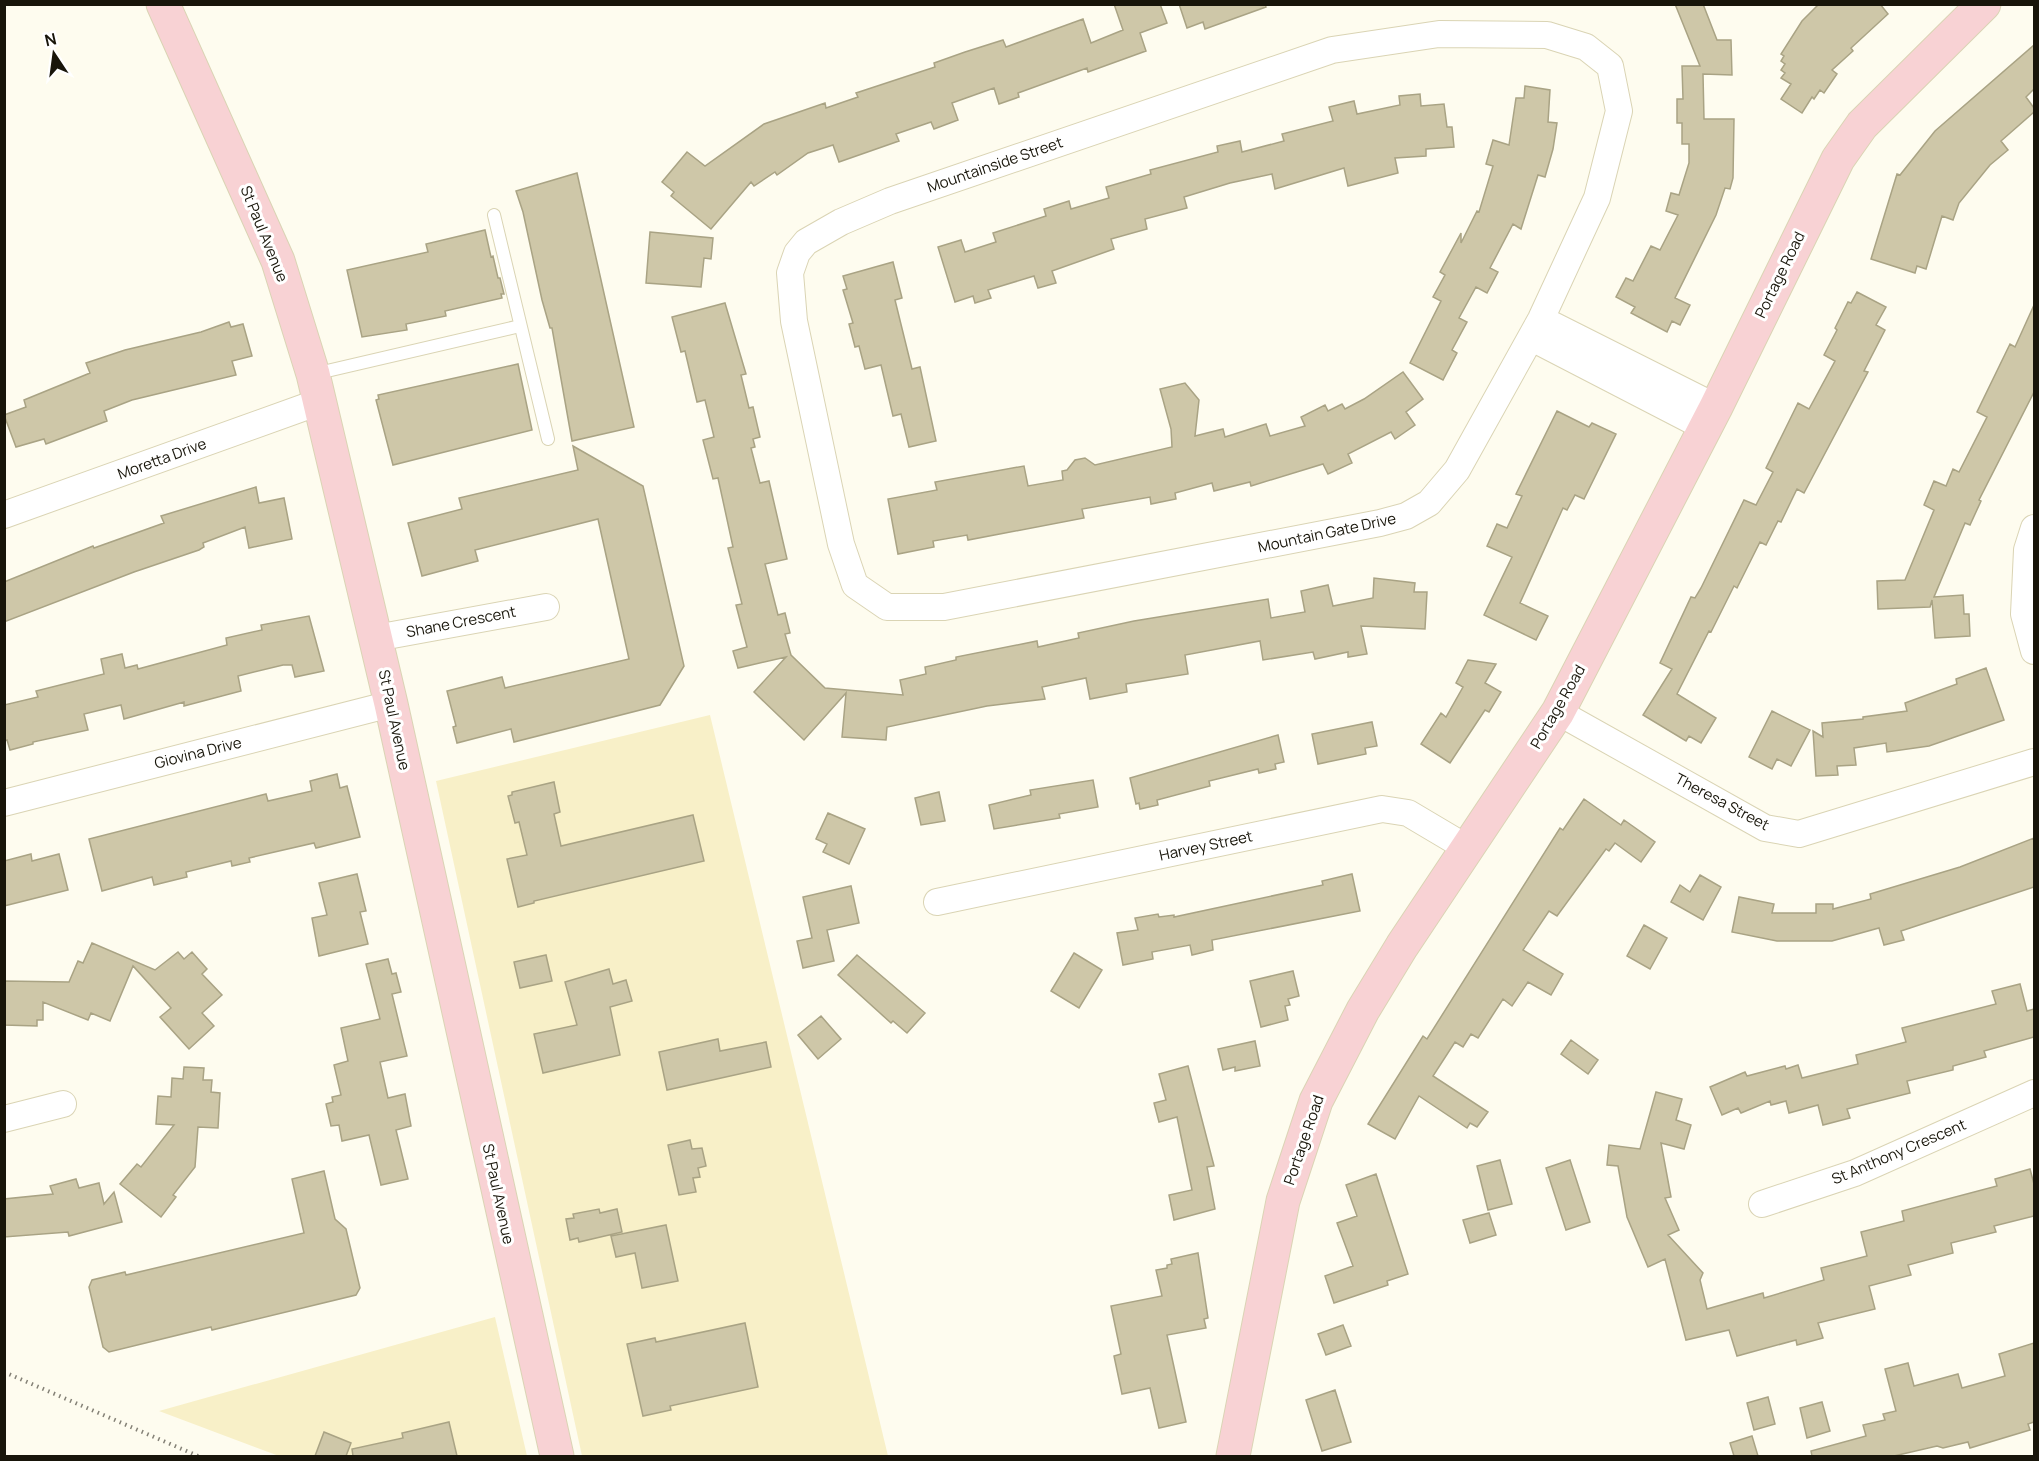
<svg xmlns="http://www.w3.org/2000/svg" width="2039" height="1461" font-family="Manrope,sans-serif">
<rect width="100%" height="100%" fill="#fefcef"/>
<path fill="#f8f0c8" d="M710,715l178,741h-306l-146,-675z
M495,1317l32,139h-248l-120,-45z"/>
<path fill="#cec7a8" stroke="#a9a384" stroke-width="1.5" d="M1114,4h46l7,19 -27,10 6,18 -58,21 -1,-4 -69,25 1,4 -20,7 -5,-16 -42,15 6,17 -24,9 -3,-7 -35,12 3,7 -60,21 -6,-17 -25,8 -31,22 -2,-3 -21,14 -3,-4 -40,47 -40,-33 3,-4 -12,-10 25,-30 18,14 59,-42 61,-21 1,5 32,-11 -2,-4 79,-26 -1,-4 31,-11 38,-12 3,7 77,-28 8,24 32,-13z
M1179,4h86l1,3 -61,22 -2,-7 -16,6z
M1675,4h28l14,36h14l1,35 -29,-1 1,45h30l-1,59 -3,11 -5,-1 -9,27 -41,83 15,7 -10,20 -8,-4 -5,11 -36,-19 4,-6 -19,-10 10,-19 7,3 18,-35 9,4 18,-35 -12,-4 5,-18 8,2 10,-32v-19h-7v-21h-5v-24h6l-1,-33h18z
M1819,4h61l8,10 -37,34 2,3 -21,19 5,4 -13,19 -4,-3 -6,9 -2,-2 -10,16 -21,-14 10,-15 -10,-6 4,-5 -4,-3 4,-6 -4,-3 3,-5 -3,-2 21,-33z
M2034,45v44l-8,8 8,11v4l-33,29 7,9 -18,15 -31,38 -6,17 -11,-4 -16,53 -9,-3 -2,7 -44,-14 26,-85 3,1 35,-44z
M1525,86l25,4 -2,32 9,1 -4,26 -8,28 -7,-2 -17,54 -8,-5 -23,44 8,4 -11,21 -11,-6 -17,31 8,4 -15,28 5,3 -14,27 -33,-17 31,-62 -8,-4 12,-22 -5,-3 21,-39v10l16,-32 2,1 14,-46 -7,-2 7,-24 16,5 7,-47h8z
M1420,94l1,12 23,-2 3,23h5l2,20 -28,2v7l-31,2 3,15 -50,13 -4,-18 -69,21 -3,-15 -42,9 -46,14 3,11 -42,11 2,10 -36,10 3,10 -62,22 4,12 -18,5 -4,-12 -46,14 3,8 -16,5 -2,-7 -18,6 -17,-55 23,-7 4,12 31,-10 -3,-9 53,-17 -2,-7 25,-8 2,8 38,-11 -3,-11 45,-13 -1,-4 68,-18 -1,-6 23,-5 2,11 42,-11 -2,-7 51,-13 -4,-14 25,-6 3,13 43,-9 -1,-9z
M577,173l57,254 -62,14 -20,-113h-2l-8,-28 -19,-88 -7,-21z
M485,230l6,27 2,-1 5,22h2l4,16h-3l1,4 -57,13 1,5 -40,8 1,6 -45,7 -15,-67 81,-18 -2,-8z
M650,232l63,6 -2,21 -7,-1 -3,29 -55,-4z
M893,262l9,36 -7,2 17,69 8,-2 16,74 -27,6 -8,-33 -8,2 -12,-51 -16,4 -6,-23 -4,1 -6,-23 4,-1 -10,-33 4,-1 -4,-13z
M1857,292l29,15 -10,18 9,5 -21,41 4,1 -64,121 -7,-4 -16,33 -3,-1 -12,24 -6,-3 -23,46 -3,-2 -23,46 -2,-1 -32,63 39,24 -15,25 -12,-7 -3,5 -43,-26 29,-46 -12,-6 31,-66 4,1 6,-10 43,-88 12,5 17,-33 -7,-4 32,-65 11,6 26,-48 -11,-6 13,-25 -2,-2 13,-26 3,1z
M725,303l21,71 -5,1 8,33 4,-1 7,30 -7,2 2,8 -4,1 9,35 9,-2 18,78 -22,5 13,51 7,-2 5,20 -5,1 6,21 34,33 78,7 -3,-15 26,-6 -1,-7 31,-7v-3l81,-16 1,6 41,-9 -1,-5 56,-12 134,-22 3,19 34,-6 -4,-21 27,-6 5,21 40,-8 1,-20 41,5 -1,9h13l-2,37 -64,-3 6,28 -19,3v-5l-33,7 -2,-7 -50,8 -3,-19 -75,14 3,19 -62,10 1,8 -37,7 -4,-21 -44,9 3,12 -58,7 -100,21 -1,13 -44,-3 4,-44 -42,47 -50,-48 32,-35 -48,11 -5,-17 14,-4 -11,-42 6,-1 -14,-56 5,-1 -15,-69 -5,1 -10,-39 11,-3 -9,-37 -8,2 -12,-51 -4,1 -9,-35z
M2034,305v87l-55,108 2,1 -11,24 -5,-2 -31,74 29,-2 1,19h5l1,22 -35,2 -3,-38 -2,7 -52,2 -1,-28 28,-1 29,-70 -10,-5 10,-24 12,5 7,-17 6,3 28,-55 -10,-5 33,-68 5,3z
M229,322l2,5 12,-3 9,32 -20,5 4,14 -104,25 -28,11 3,10 -61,23 -2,-5 -28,8 -12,-32 22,-8 -2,-7 66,-27 -4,-10 39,-13 76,-18z
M518,364l14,66 -139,35 -17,-65 3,-1 -1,-4z
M1403,372l20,27 -17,13 9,13 -20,14 -4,-7 -43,22 4,9 -24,11 -5,-10 -72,22 -1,-4 -36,9 -2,-8 -37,10 1,6 -25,5 -1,-7 -68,12 2,9 -116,22 -1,-5 -34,6 1,6 -36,7 -10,-55 49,-9 -2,-8 89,-16 4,20 35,-6 -1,-9 5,-1 8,-10 10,-2 10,7 77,-18 -1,-18 -11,-40 25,-6 14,17 -4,36 28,-7 2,8 41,-13 4,12 35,-10 -4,-9 24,-12 3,6 14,-7 3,5 19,-10z
M1557,411l32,16 3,-4 24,11 -32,65 -9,-4 -8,15 -4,-2 -43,95 28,13 -12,24 -52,-25 28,-58 -25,-11 10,-22 10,4 15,-32 -6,-2z
M573,446l70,40 41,180 -24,39 -146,37 -3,-13 -54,14 -4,-16 3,-1 -9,-35 55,-14 3,11 124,-29 -31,-140 -123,31 3,11 -56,15 -14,-53 54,-14 -3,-11 119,-28z
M256,487l3,16 25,-5 8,41 -43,9 -4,-21 -42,16 1,4 -5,3 -65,22 -130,50v-40l89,-36 1,2 70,-25 -3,-7z
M309,616l15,55 -29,6 -3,-12h-9l-45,11 3,15 -57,15v-4l-60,17 -3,-14 -37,9 4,16 -55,12v2l-23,6 -3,-10 -3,1v-36l34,-8 -2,-6 68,-17 -3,-15 21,-5 3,14 12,-3 1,4 89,-24 -1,-7 36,-8 -1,-5z
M1468,660l28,4 -11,19 16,9 -12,20 -4,-2 -35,53 -29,-19 20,-31 5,4 17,-30 -7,-4z
M1986,668l18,52 -75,26 -42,6 -1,-9 -32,5 2,17 -19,1 1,9 -22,1 -3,-45 10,6 -1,-14 41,-4v-2l44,-6 -2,-8 52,-19 -1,-5z
M1772,711l38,19 -19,36 -14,-7 -5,10 -23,-12z
M1372,722l5,24 -12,2 1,6 -48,10 -6,-30z
M1278,735l6,27 -9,2 1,5 -17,4 -1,-4 -49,12 1,5 -53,14 1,5 -18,4 -1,-6 -3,1 -6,-26z
M337,774l3,14 7,-2 13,51 -44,11 -2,-5 -65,15 1,4 -18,4 -1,-5 -45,11 1,5 -33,8 -2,-8 -50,14 -13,-52 177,-45 2,7 44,-10 -2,-10z
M1093,780l5,27 -39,7 1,4 -66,11 -5,-24 42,-10 -1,-5z
M554,782l6,30 -6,2 7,32 132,-31 11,46 -170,40v2l-16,4 -11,-48 20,-4 -8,-33 -4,1 -7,-27 4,-1v-3z
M939,792l6,29 -24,4 -6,-27z
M1584,799l37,26 3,-5 31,22 -14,20 -26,-19 -6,8 -3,-2 -49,67 -8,-5 -26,39 40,24 -12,21 -23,-13 -16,24 -9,-7 -25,39 -7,-4 -8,13 -8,-5 -22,34 55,36 -11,15 -7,-4 -3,5 -48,-32 -24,43 -27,-15 55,-88 4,3 133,-211 3,2z
M828,813l37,16 -16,35 -26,-12 4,-8 -11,-5z
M2034,838v49l-133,44 3,9 -20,5 -5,-17 -47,13h-55l-45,-9 7,-35 35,7 -2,9h44v-9h17v5l38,-10 -1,-5 90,-27z
M31,854l1,7 27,-7 9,36 -64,16v-45z
M357,874l9,37 -6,1 8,32 -49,12 -7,-38 15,-3 -8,-32z
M1352,874l8,37 -148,29 1,10 -21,5 -2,-10 -38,7 1,7 -30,6 -6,-32 21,-3 -3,-12 23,-4 1,3 15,-2v2l149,-32 -1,-4z
M1700,875l21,12 -18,33 -32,-18 9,-17 10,7z
M851,886l8,37 -32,7 7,31 -31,7 -6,-27 15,-3 -9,-41z
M1644,925l23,13 -17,31 -23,-13z
M92,943l63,27 23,-18 6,7 8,-7 15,17 -5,5 20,21 -20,18 12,13 -25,23 -29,-32 11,-9 -38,-42 -23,55 -19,-8 -3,7 -45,-18v18h-6v6l-33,-1v-44l65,1 9,-21 5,2z
M1074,953l28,17 -23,38 -28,-17z
M546,955l6,26 -32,7 -6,-26z
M857,955l68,58 -18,20 -14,-12 -2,2 -53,-48z
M388,959l4,15 4,-1 5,19 -9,2 15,62 -27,6 8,36 17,-4 6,32 -15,4 12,49 -27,6 -12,-50 -27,6 -3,-16 -8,1 -5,-22 7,-2 -1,-5 9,-2 -7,-30 14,-4 -7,-33 39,-9 -14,-55z
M609,969l4,15 13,-4 6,21 -22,6 10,48 -77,18 -9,-39 43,-9 -12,-43z
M1293,971l6,25 -11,3 2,6 -5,1 3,14 -27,7 -11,-46z
M2020,984l7,27 7,-2v28l-50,14 2,6 -33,9v4l-46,11 3,12 -63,16 3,9 -27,7 -5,-20 -29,8 -3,-12 -15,4 -1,-4 -29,12 -3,-5 -16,7 -12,-28 35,-15 2,4 38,-10 1,3 12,-4 4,13 56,-14 -2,-9 50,-13 -4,-14 94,-24 -4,-13z
M821,1016l20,23 -23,20 -20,-24z
M718,1039l2,12 46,-9 5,25 -104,23 -8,-38z
M1571,1040l27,20 -10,14 -27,-20z
M1255,1041l5,25 -25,5v-4l-12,3 -5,-21z
M1188,1066l26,100 -7,1 8,42 -41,11 -5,-25 23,-5 -15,-73 -18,5 -5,-19 12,-3 -7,-26z
M184,1067l20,1 -1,12h9l-1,12 9,1 -2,35 -20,-1 -3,40 -22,28 3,2 -15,20 -41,-33 17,-20 4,3 33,-42 -18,-1 2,-28 13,1 1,-19 11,1z
M1656,1092l26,7 -6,21 15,5 -7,24 -23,-6 10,54 -6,1 14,32 -11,5 35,38 -3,7 7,29 56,-16 1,5 60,-18 -3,-12 46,-12 -6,-24 43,-11 -2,-10 95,-25 -2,-7 35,-10 4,15v32l-40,10 2,6 -45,11 2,10 -45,12 3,10 -42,11 6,23 -57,14 5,15 -26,7 -1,-5 -59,16 -8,-26 -43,10 -21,-81 -17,8 -21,-50 -9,-51 -11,-1 2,-20 31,4z
M690,1140l2,9 10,-1 4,18 -8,2 2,9 -7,1 3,14 -17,3 -11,-50z
M1500,1160l12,44 -24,6 -11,-44z
M1570,1160l20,62 -24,8 -20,-62z
M324,1171l11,48 11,10 14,59 -4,7 -144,35 -1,-3 -102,25 -6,-5 -14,-60 3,-7 33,-8 1,3 178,-42 -12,-54z
M1376,1174l32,100 -21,7 1,4 -54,18 -9,-27 28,-10 -16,-43 20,-7 -11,-31z
M76,1179l3,9 20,-5 5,21 10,-12 8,30 -53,14 -1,-4 -64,5v-38l49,-5 -3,-8z
M599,1209l1,4 17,-4 5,23 -43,10 -1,-4 -8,2 -4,-21 8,-1 -1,-4z
M1489,1213l7,22 -26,8 -7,-23z
M666,1225l12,56 -36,7 -7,-35 -19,4 -5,-21z
M1198,1253l10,65 -4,1 2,9 -39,7 19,87 -27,6 -9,-40 -28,6 -8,-38 7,-2 -10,-48 51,-10 -6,-26 11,-2v-3l5,-1 -1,-5z
M745,1323l13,64 -88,19 1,4 -28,6 -16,-72 28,-6 1,4z
M1343,1325l8,21 -25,9 -8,-21z
M2034,1343v79l-6,2 2,6 -60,18 -2,-6 -25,6 -6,-2 -43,10h-82l-1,-5 55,-15 -3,-11 22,-5 -2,-6 13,-3 -11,-42 23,-6 6,23 44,-12 4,14 43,-12 -6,-22z
M1335,1390l16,52 -29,9 -16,-51z
M1768,1397l7,27 -21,6 -7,-27z
M1822,1402l8,29 -23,7 -7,-30z
M449,1422l8,34h-104l-1,-7 51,-11 -1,-5z
M324,1432l27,11 -5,13h-31z
M1752,1436l6,20h-24l-4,-13z"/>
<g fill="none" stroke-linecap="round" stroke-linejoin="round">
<defs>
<path id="lane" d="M494,215l54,224
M314,374l206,-48"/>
<path id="street" d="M1439,34l108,1 39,12 24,19 9,45 -22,87 -56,121 -84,151 -28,33 -23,13 -26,7 -436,84h-57l-32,-22 -14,-41 -47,-223 -4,-48 7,-20 9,-11 35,-20 49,-21 442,-151z
M1541,319l175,88
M1532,338l174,90
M4,515l315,-113
M2034,528l-7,22 -3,64 10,37
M376,638l170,-31
M1558,712l207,116 34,6 235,-72
M4,803l387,-99
M937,902l445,-93 26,4 59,35
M4,1119l59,-15
M1762,1204l93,-31 179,-80"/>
<path id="secondary" d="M163,4l115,257 35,113 78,330 166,752
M1233,1456l50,-255 33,-100 47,-91 39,-64 156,-234 158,-305 122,-248 24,-34 122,-121"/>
</defs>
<use href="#lane" stroke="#dad4b4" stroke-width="14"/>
<use href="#street" stroke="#dad4b4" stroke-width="28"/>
<use href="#secondary" stroke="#dad4b4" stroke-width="35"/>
<path stroke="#848176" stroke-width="4" stroke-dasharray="1.5 4.5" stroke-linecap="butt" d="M4,1372l194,84"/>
<use href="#lane" stroke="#fff" stroke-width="12"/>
<use href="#street" stroke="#fff" stroke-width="26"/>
<use href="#secondary" stroke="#f8d2d4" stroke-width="33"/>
</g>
<g text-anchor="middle" stroke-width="6" stroke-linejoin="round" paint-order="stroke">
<g font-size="15" fill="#18150a" stroke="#fff">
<text transform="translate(995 165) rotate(-19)" y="5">Mountainside Street</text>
<text transform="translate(264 234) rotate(68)" y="5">St Paul Avenue</text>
<text transform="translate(1780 275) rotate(-64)" y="5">Portage Road</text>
<text transform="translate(162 459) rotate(-20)" y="5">Moretta Drive</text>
<text transform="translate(1327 533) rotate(-12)" y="5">Mountain Gate Drive</text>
<text transform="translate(461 622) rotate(-11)" y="5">Shane Crescent</text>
<text transform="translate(1558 707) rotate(-60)" y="5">Portage Road</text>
<text transform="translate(394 720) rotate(78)" y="5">St Paul Avenue</text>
<text transform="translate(198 753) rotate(-14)" y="5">Giovina Drive</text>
<text transform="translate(1722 802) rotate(28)" y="5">Theresa Street</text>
<text transform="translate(1206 846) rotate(-12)" y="5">Harvey Street</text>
<text transform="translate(1304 1140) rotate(-71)" y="5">Portage Road</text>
<text transform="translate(1899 1152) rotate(-23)" y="5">St Anthony Crescent</text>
<text transform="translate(498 1194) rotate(78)" y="5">St Paul Avenue</text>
</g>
</g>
<rect width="2039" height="1461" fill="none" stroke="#18150a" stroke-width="12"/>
<g transform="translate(54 54) rotate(347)" stroke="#ffffff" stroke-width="4.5" paint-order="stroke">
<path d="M0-4.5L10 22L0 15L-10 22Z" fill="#18150a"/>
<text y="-9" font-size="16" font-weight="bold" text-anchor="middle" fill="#18150a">N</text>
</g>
</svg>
